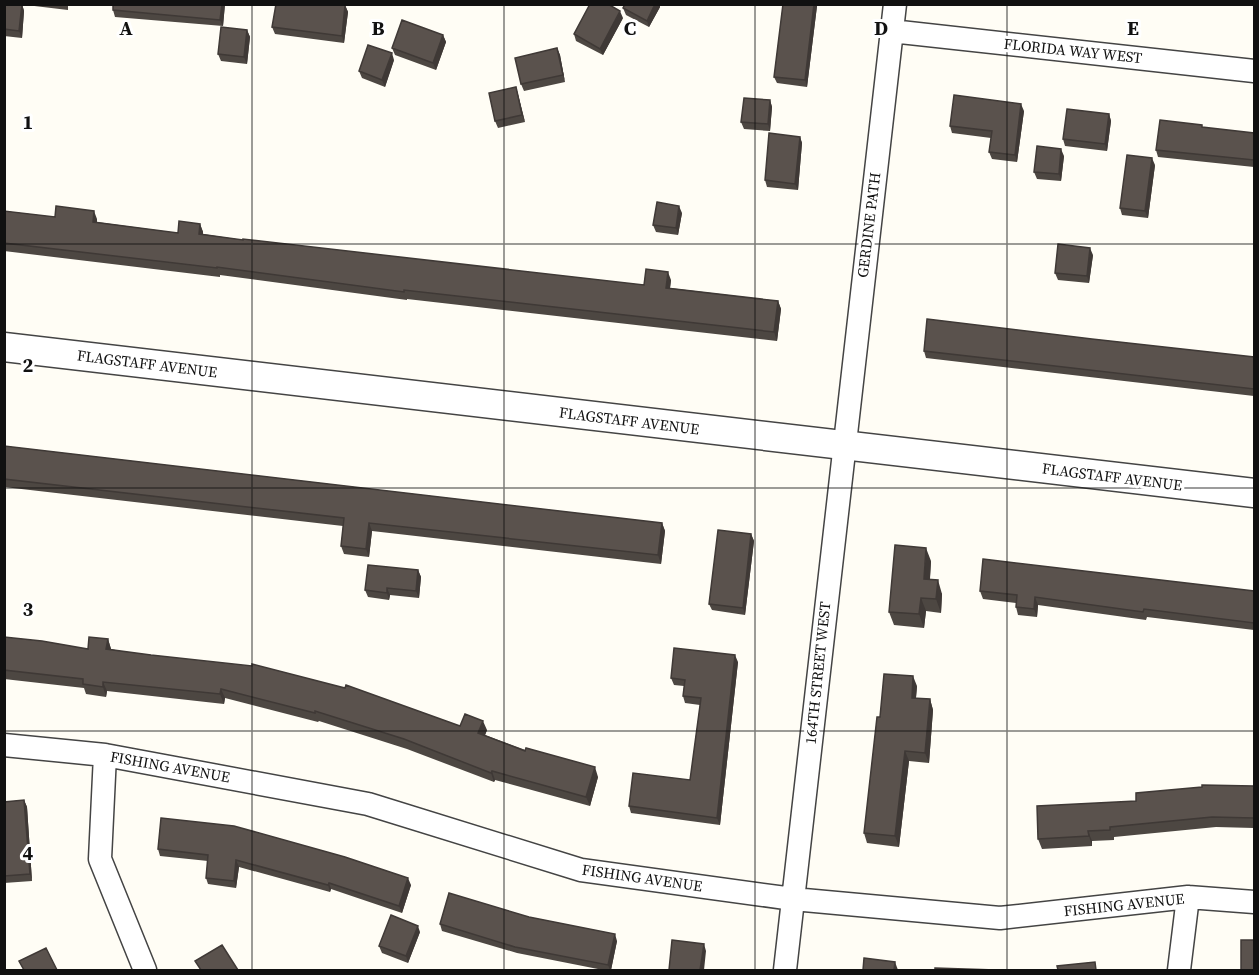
<svg xmlns="http://www.w3.org/2000/svg" width="1259" height="975" font-family="'Source Serif 4',serif">
<rect width="100%" height="100%" fill="#fffdf5"/>
<g fill="none" stroke-linecap="round" stroke-linejoin="round">
<defs>
<path id="minor" d="M891,31l363,40
M4,745l101,10 263,49 213,66 212,29 207,19 188,-21 66,5
M105,755l-5,104 45,111
M785,970l110,-966
M1179,970l9,-73"/>
<path id="tertiary" d="M4,347l1250,146"/>
</defs>
<use href="#minor" stroke="#444" stroke-width="25"/>
<use href="#tertiary" stroke="#444" stroke-width="31"/>
<use href="#minor" stroke="#fff" stroke-width="22"/>
<use href="#tertiary" stroke="#fff" stroke-width="28"/>
</g>
<path fill="#4d4742" d="M4,4h18l2,7 -2,27 -18,-2z
M26,4h42v6l-42,-5z
M113,4h112l-2,22 -108,-9 -2,-7z
M783,4h34v2l-10,81 -30,-4 -3,-6z
M345,5l3,7 -4,31 -69,-9 -3,-7z
M660,7l-11,20 -23,-12 -3,-7z
M623,18l-20,37 -27,-14 -2,-7z
M247,30l3,7 -3,27 -26,-3 -3,-7z
M443,35l3,7 -10,28 -41,-15 -3,-7z
M557,48l3,7 5,27 -41,9 -3,-7z
M394,60l-9,27 -23,-9 -3,-7z
M516,87l9,35 -27,6 -3,-7z
M770,100l2,7 -2,24 -26,-2 -3,-7z
M1024,111l-7,51 -25,-3 -3,-7 2,-14 -39,-5 -2,-7z
M1109,114l2,7 -4,30 -42,-5 -2,-7z
M1254,133v34l-96,-10 -2,-7z
M800,137l2,6 -4,47 -31,-3 -2,-7z
M1064,156l-3,25 -24,-2 -3,-7z
M1155,165l-7,53 -26,-3 -2,-7z
M4,211l51,6 42,2v3l81,11 22,-9 3,8v2l40,6 401,45 27,-5 -1,8 108,13 3,8 -4,32 -370,-42v1l-187,-25v2l-216,-26z
M682,213l-4,22 -22,-3 -3,-7z
M1093,255l-4,28 -31,-3 -3,-7z
M1092,339l162,18v39l-328,-38 -2,-7z
M4,446l658,77 3,8 -4,33 -289,-33 -3,26 -25,-3 -3,-8 2,-20 -339,-39z
M751,534l3,7 -9,74 -33,-5 -3,-6z
M931,561l-1,18 12,15 -1,19 -15,-2 -2,17 -30,-3 -5,-13z
M418,570l3,7 -2,21 -29,-3 -1,5 -21,-3 -3,-7z
M980,591h274v39l-107,-13 -1,3 -108,-15 -1,12 -19,-2 -2,-8v-4l-33,-4z
M4,637l84,12 20,-10 3,10 349,77 27,4 -2,5 113,42 -8,29 -95,-26 -1,2 -87,-33 -88,-28 -1,1 -93,-24 -1,6 -117,-13 -1,6 -20,-3 -2,-6 -80,-9z
M738,662l-18,163 -89,-12 -2,-7 61,-26 10,-75 -15,-2 -2,-7 1,-10 -10,-1 -3,-7z
M917,686l-1,12 14,1 3,11 -4,53 -20,-2 -10,86 -32,-4 -3,-10 16,-116z
M1254,786v42l-38,-1 -102,10v3l-22,1v5l-50,3 -4,-10 98,-38z
M24,800l3,7 5,74 -28,2v-81z
M161,818l250,67 -9,28 -71,-24 -1,3 -91,-25 -3,21 -28,-4 -2,-6 2,-17 -48,-5 -2,-7z
M529,917l88,24 -6,29h-8l-86,-17 -75,-22 -2,-7z
M420,932l-12,31 -26,-10 -3,-7z"/>
<path fill="#3f3936" d="M22,4l2,7 -2,27 -3,-7z
M222,4h3l-2,22 -3,-6z
M655,4h5v3l-11,20 -2,-6z
M814,4h3v2l-10,81 -2,-7z
M345,5l3,7 -4,31 -2,-7z
M620,11l3,7 -20,37 -3,-6z
M247,30l3,7 -3,27 -3,-7z
M443,35l3,7 -10,28 -3,-7z
M557,48l3,7 5,27 -2,-7z
M392,53l2,7 -9,27 -3,-7z
M516,87l2,7 7,28 -3,-7z
M770,100l2,7 -2,24 -2,-7z
M1021,104l3,7 -7,51 -2,-7z
M1109,114l2,7 -4,30 -2,-7z
M800,137l2,6 -4,47 -3,-6z
M1061,149l3,7 -3,25 -2,-7z
M1152,158l3,7 -7,53 -3,-7z
M679,206l3,7 -4,22 -2,-7z
M94,211l3,8 -1,11 -3,-8z
M200,224l3,8 -1,10 -3,-8z
M1090,248l3,7 -4,28 -2,-7z
M668,272l3,8 -2,16 -3,-8z
M778,301l3,8 -4,32 -3,-9z
M369,523l3,8 -3,26 -3,-8z
M662,523l3,8 -4,33 -3,-9z
M751,534l3,7 -9,74 -2,-7z
M926,548l5,13 -2,31 -5,-13z
M418,570l3,7 -2,21 -3,-7z
M938,580l4,14 -1,19 -5,-14z
M387,588l3,7 -1,5 -2,-7z
M1035,597l3,8 -1,12 -3,-8z
M921,598l5,13 -2,17 -5,-14z
M108,639l3,10 -1,9 -4,-9z
M735,655l3,7 -18,163 -3,-7z
M913,676l4,10 -2,22 -3,-10z
M103,682l4,9 -1,6 -3,-10z
M221,689l4,9 -1,6 -4,-10z
M930,699l3,11 -4,53 -4,-10z
M483,721l4,9 -5,13 -4,-10z
M905,751l4,10 -10,86 -4,-11z
M595,767l3,10 -8,29 -4,-9z
M492,771l3,9 -1,2 -3,-9z
M24,800l3,7 5,74 -2,-7z
M1088,831l4,10v5l-3,-10z
M236,860l3,7 -3,21 -2,-7z
M408,878l3,7 -9,28 -3,-7z
M329,883l2,6 -1,3 -2,-7z
M418,926l2,6 -12,31 -2,-7z
M615,934l2,7 -6,29h-1l-2,-5z
M704,944l2,7 -2,19h-4z
M895,962l3,8h-4z"/>
<path fill="#5a524d" stroke="#3f3936" stroke-width="1.5" d="M4,4h18l-3,27 -15,-2z
M113,4h109l-2,16 -107,-10z
M276,4h62l7,1 -3,31 -70,-9z
M590,4h18l12,7 -20,38 -26,-15z
M625,4h30l-8,17 -24,-13z
M783,4h31l-9,76 -31,-3z
M402,20l41,15 -10,28 -41,-15z
M221,27l26,3 -3,27 -26,-3z
M368,45l24,8 -10,27 -23,-9z
M557,48l6,27 -42,9 -6,-26z
M516,87l6,28 -27,6 -6,-28z
M954,95l67,9 -6,51 -26,-3 3,-21 -42,-5z
M744,98l26,2 -2,24 -27,-2z
M1067,109l42,5 -4,30 -42,-5z
M1160,120l42,5v2l52,6v27l-98,-10z
M769,133l31,4 -5,47 -30,-4z
M1037,146l24,3 -2,25 -25,-2z
M1127,155l25,3 -7,53 -25,-3z
M657,202l22,4 -3,22 -23,-3z
M56,206l38,5 -1,11 85,11 1,-12 21,3 -1,10 44,6v-1l401,46 2,-16 22,3 -2,16 112,13 -4,31 -370,-42v2l-187,-25v1l-213,-25v-32l51,6z
M1058,244l32,4 -3,28 -32,-3z
M927,319l165,20 162,18v32l-330,-38z
M4,446l658,77 -4,32 -289,-32 -3,26 -25,-3 3,-28 -340,-39z
M718,530l33,4 -8,74 -34,-4z
M895,545l31,3 -2,31 14,1 -2,19 -15,-1 -2,16 -30,-2z
M983,559l271,32v32l-110,-14 -1,3 -108,-15 -1,12 -18,-2 1,-12 -37,-4z
M368,565l50,5 -2,21 -29,-3v5l-22,-3z
M4,637l38,4 46,8 1,-12 19,2 -2,10 45,6 101,11v-2l93,24 1,-3 114,41 5,-12 18,7 -5,12 47,18 1,-3 69,19 -9,30 -94,-26 -1,2 -87,-34 -89,-28v2l-94,-24 -1,5 -117,-12v5l-20,-3v-5l-79,-9z
M674,648l61,7 -18,163 -88,-12 4,-33 57,7 11,-82 -18,-2 2,-16 -14,-2z
M884,674l29,2 -1,22 18,1 -5,54 -20,-2 -10,85 -31,-3 13,-116h3z
M1202,785l52,1v32l-42,-1 -102,10v3l-22,1 1,5 -51,3 -1,-33 99,-5v-8l66,-6z
M24,800l6,74 -26,2v-74z
M161,818l73,8 111,31 63,21 -9,28 -70,-23 -1,2 -92,-25 -2,21 -28,-3 2,-23 -50,-6z
M449,893l80,24 86,17 -7,31 -93,-18 -75,-23z
M391,915l27,11 -12,30 -27,-10z
M672,940l32,4 -4,26h-31z
M1241,940h13v30h-13z
M222,945l16,25h-37l-6,-9z
M46,948l11,22h-33l-5,-9z
M864,958l31,4 -1,8h-31z
M1095,962l1,8h-38l-1,-4z
M935,968l61,2h-61z"/>
<path fill="none" stroke="#111" stroke-width="1.5" stroke-opacity="0.55" d="M252,4v966M504,4v966M755,4v966M1007,4v966M4,244h1250M4,488h1250M4,731h1250"/>
<g text-anchor="middle" stroke-width="6" stroke-linejoin="round" paint-order="stroke">
<g font-size="15" fill="#111" stroke="#fff">
<text transform="translate(1073 51) rotate(6)" y="5">FLORIDA WAY WEST</text>
<text transform="translate(869 225) rotate(-83)" y="5">GERDINE PATH</text>
<text transform="translate(147 364) rotate(7)" y="5">FLAGSTAFF AVENUE</text>
<text transform="translate(629 421) rotate(7)" y="5">FLAGSTAFF AVENUE</text>
<text transform="translate(1112 477) rotate(7)" y="5">FLAGSTAFF AVENUE</text>
<text transform="translate(818 673) rotate(-84)" y="5">164TH STREET WEST</text>
<text transform="translate(170 767) rotate(10)" y="5">FISHING AVENUE</text>
<text transform="translate(642 878) rotate(8)" y="5">FISHING AVENUE</text>
<text transform="translate(1124 905) rotate(-6)" y="5">FISHING AVENUE</text>
</g>
</g>
<g font-size="20" text-anchor="middle" font-weight="bold" fill="#111" stroke="#fff" stroke-width="6" stroke-linejoin="round" paint-order="stroke">
<text x="126" y="35">A</text>
<text x="378" y="35">B</text>
<text x="630" y="35">C</text>
<text x="881" y="35">D</text>
<text x="1133" y="35">E</text>
<text x="28" y="129">1</text>
<text x="28" y="372">2</text>
<text x="28" y="616">3</text>
<text x="28" y="860">4</text>
</g>
<rect width="1259" height="975" fill="none" stroke="#111111" stroke-width="12"/>
</svg>
